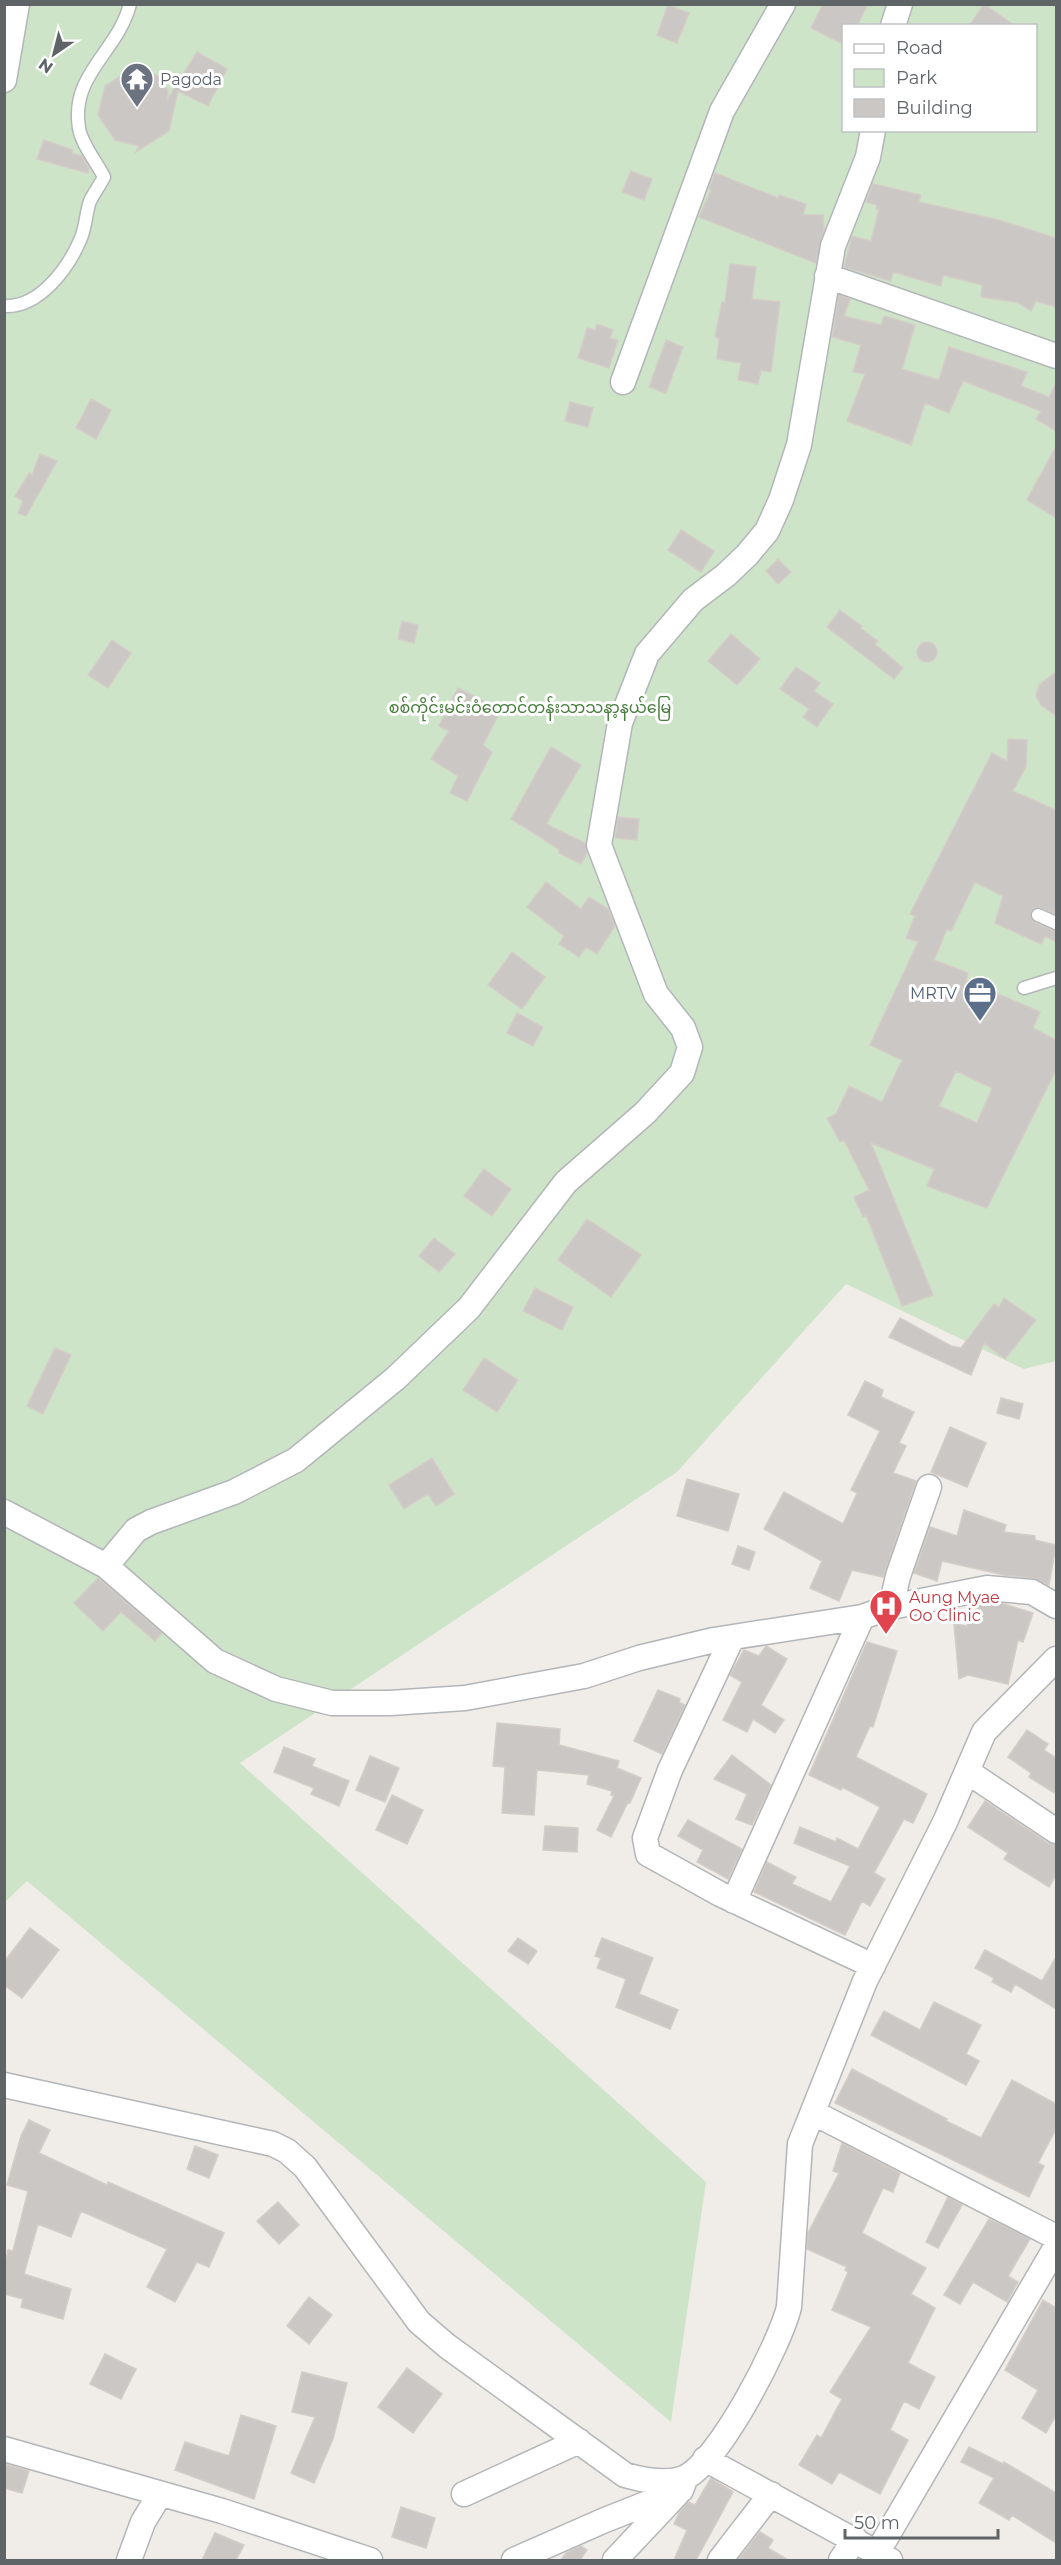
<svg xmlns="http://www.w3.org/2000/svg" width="1061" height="2565" font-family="Montserrat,'Noto Sans Myanmar',sans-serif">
<rect width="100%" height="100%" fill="#f0ece8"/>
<path fill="#cee4c8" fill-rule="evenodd" d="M5,5h1051v1356l-32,8 -178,-85 -169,188 -437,291 466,419 -35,240 -644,-541 -22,21zM844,26h192v104h-192z"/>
<path fill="#cbc7c4" stroke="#d4cdc7" stroke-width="1.5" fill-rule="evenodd" d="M823,4h45l-11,22h-14v18l-32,-16z
M984,4l31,22h-46z
M668,5l21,8 -12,30 -20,-8z
M197,52l30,17 -19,37 -30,-15 -9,40 -33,21 3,-6 -24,-6 -17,-25 7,-29 25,-16 29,6 9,15 -1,9z
M44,140l29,10 -1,3 10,3 7,12 -1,5 -51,-14z
M631,171l21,8 -8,21 -22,-8z
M715,173l63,25 1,-3 27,9 -3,11h20l1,15 -8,33 -117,-46 12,-27 -2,-1z
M873,184l48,11 -2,7 80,18 57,18v69l-20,-6 -5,10 -15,-9 -35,-5 1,-12 -39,-10 -2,11 -48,-14 -2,9 -47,-14 8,-31 19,5 8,-32h-3l1,-4 -11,-3z
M730,264l26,3 -4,32 28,3 -9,70 -10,-2 -3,14 -20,-4 3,-17 -24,-4 2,-21 -4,-1 7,-35h3z
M839,295l11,4 -6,17 37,9 3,-9 31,9 -13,44 37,11 10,-33 78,25 -6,14 28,11 7,-14v48l-20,-12 5,-8 -78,-30 -14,32 -24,-10 -14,42 -64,-24 18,-47 -12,-2 8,-27 -29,-8z
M597,324l16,6 -3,8 8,2 -9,28 -31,-10 9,-30 8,2z
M666,340l17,7 -17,46 -17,-6z
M91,399l20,11 -15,29 -20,-11z
M570,402l23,6 -5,19 -23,-6z
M1056,446v72l-29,-18z
M40,454l17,7 -31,55 -8,-3 5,-12 -8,-5 14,-23 3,2z
M681,530l33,21 -13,21 -33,-22z
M778,559l13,13 -13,12 -12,-13z
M840,610l22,16 -2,2 18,13 -3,3 28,24 -9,11 -67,-52z
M402,621l16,4 -4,18 -16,-4z
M731,634l29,25 -23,26 -29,-24z
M112,640l19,13 -23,35 -20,-13z
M917 652a10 10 0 1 1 20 0a10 10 0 1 1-20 0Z
M796,667l24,16 -6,8 19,13 -16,23 -14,-10 6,-8 -29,-20z
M1056,672v44l-15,-11 -5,-9 3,-11z
M458,688l43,22 -18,35 9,7 -25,49 -17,-8 8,-17 -27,-17 18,-28 -10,-5z
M1008,739l19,1 -1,26 -13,25 43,19v104l-18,-7 -5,2 -3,6 5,8 21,8v11l-11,-6 -4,8 -46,-21 8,-27 -28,-14 -24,49 -4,-2 -13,31 34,13 -2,7 74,32 -7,16 23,12v30l-69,138 -60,-22 7,-17 -63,-26 62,152 -31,11 -36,-91 -3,2 -9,-20 15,-7 -25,-50 -4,2 -13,-24 9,-4 13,-28 33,16 20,-42 -32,-15 48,-103 -12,-4 9,-22 -5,-2 82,-161 15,8zM956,1071l36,17 -15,35 -38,-17z
M551,747l30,18 -35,59 39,19 2,10 -6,11 -22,-11v-4l-48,-30z
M618,817l21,2 -2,21 -22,-2z
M546,882l35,27 8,-12 19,12 7,17 -18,28 -11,-7 -7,10 -20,-13 5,-8 -37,-29z
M512,952l33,25 -23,32 -34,-24z
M517,1013l26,14 -10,19 -26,-13z
M484,1169l27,20 -19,27 -28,-20z
M587,1219l54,36 -30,42 -53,-37z
M434,1238l21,16 -16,18 -20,-16z
M535,1288l38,19 -11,23 -39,-19z
M1004,1298l32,22 -31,39 -21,-16 -13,32 -82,-38 11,-19 51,28 10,2 33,-44 5,3z
M55,1348l16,7 -28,59 -16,-8z
M484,1358l34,22 -21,32 -34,-22z
M865,1381l18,9 -2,7 33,15 -15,31 7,3 -13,27 23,8 -33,96 -31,-7 -13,31 -29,-13 12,-27 -58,-32 20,-37 59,32 14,-31 -6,-3 29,-59 -32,-16z
M1001,1398l22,6 -4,15 -22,-6z
M950,1427l36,16 -19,44 -36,-15z
M432,1458l22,36 -18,12 -8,-12 -24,15 -15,-24z
M687,1479l52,15 -11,37 -51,-15z
M964,1510l42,15 -2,7 31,4v4l21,5 -7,40 -15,-7 -30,-3 -62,-14 -5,20 -23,-8 16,-46 27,9z
M738,1546l17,6 -6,18 -17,-6z
M98,1578l64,55 -7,8 -34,-29 -18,19 -29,-28z
M988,1602l16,2 29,9 -10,29 -5,-2 -10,44 -40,-9 -9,4 -5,-55 13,2 7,-21z
M867,1642l30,9 -24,76 -3,-1 -14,31 71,37 -14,29 -9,-4 -30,54 11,6 -15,27 -8,-5 -17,34 -91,-43 13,-30 29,15 -4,7 39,18 19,-36 -56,-23 6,-16 36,15 1,-4 21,11 22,-42 -38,-20 -1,3 -32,-15z
M766,1646l21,13 -26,46 23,15 -9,13 -22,-14 -6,13 -24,-12 19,-38 -12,-7 14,-25 15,6z
M658,1690l22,9 -1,3 6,3 -23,49 -28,-13z
M497,1723l63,6 -1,16 60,16 -2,7 24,10 -11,25 -2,-1 -17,35 -14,-7 17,-34 -3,-1 1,-4 -25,-7 2,-9 -52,-5 -3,45 -32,-2 3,-46 -12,-1z
M1027,1730l21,14 -4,6 12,8v36l-27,-17 2,-4 -23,-16z
M284,1747l31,12 -3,7 37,15 -10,25 -28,-12 3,-6 -40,-16z
M732,1755l39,30 -19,40 -16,-6 11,-25 -33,-15z
M370,1756l29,12 -14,34 -29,-12z
M392,1795l31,15 -16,34 -31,-14z
M985,1801l63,42 8,2v30l-7,12 -45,-28 4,-6 -40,-26z
M688,1820l54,29 -14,30 -31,-17 6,-12 -25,-14z
M545,1826l33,2 -1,24 -34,-2z
M30,1928l29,22 -37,48 -18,-13v-23z
M518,1938l19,13 -9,13 -20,-13z
M602,1938l51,20 -14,36 39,16 -8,19 -54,-22 10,-28 -29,-11 4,-10 -6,-2z
M985,1950l57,31 14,-24v52l-41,-25 -4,8 -19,-10 2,-4 -19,-10z
M934,2002l47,23 -15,29 13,7 -13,24 -95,-50 13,-24 36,19z
M852,2069l95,50 -1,2 35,17 31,-58 44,24v25l-18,34 6,3 -15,31 -194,-94z
M29,2120l21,10 -11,23 68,32 1,-3 116,51 -15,34 -12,-5 -22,40 -28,-15 20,-38 -86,-38 -10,26 -33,-13 -14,50 47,15 -8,30 -42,-12 2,-8 -19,-5v-28l4,-16 5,1 15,-60 -21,-6 14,-49z
M842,2143l58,30 -7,19 -10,-4 -21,45 64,35 -15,26 24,14 -27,55 27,14 -16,32 -15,-8 -14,29 18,10 -28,54 -41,-22 -7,12 -33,-19 18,-30 4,3 21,-39 -12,-7 41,-65 -39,-17 16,-38 -3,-2 2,-3 -40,-18 1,-16 31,-60 -6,-2z
M195,2146l23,9 -9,23 -22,-9z
M948,2197l14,8 -24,43 -12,-6z
M278,2202l21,23 -20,19 -22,-23z
M989,2219l41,20 -22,37 10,6 -11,20 -34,-20 -13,22 -16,-9z
M309,2297l23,18 -23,29 -22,-18z
M1043,2300l13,8v107l-10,18 -24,-15 16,-28 -33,-20z
M105,2354l31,15 -15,30 -31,-15z
M407,2368l35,26 -29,39 -35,-26z
M302,2372l45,11 -14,56 -19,44 -23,-10 24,-56 -23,-5z
M241,2415l35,11 -22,73 -79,-29 10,-28 44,14z
M969,2447l34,17 1,-2 52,31v50l-44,-28 -3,5 -30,-17 15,-25 -33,-16z
M4,2464l25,7 -7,22 -18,-5z
M711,2478l22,14 -37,68h-22l13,-30 -13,-6 5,-11 9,-11 7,3z
M401,2507l34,11 -9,30 -34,-11z
M760,2532l13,8 -5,8 20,12h-50z
M215,2533l29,12 -8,15h-34z
M581,2546l6,4 -7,10h-19l5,-7z"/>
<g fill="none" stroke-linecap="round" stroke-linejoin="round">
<defs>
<path id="service" d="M4,306c36,2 65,-39 77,-68 5,-12 5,-26 9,-37 4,-8 10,-16 14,-24 -7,-14 -23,-34 -25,-49 -9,-54 39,-76 51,-124
M1038,915l18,8
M1024,988l32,-10"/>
<path id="minor" d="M893,26l7,-22
M4,80l13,-76
M827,276l229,80
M623,382l99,-271 61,-107
M4,1512l102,54 109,95 61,28 56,14h58l75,-5 119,-22 55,-18 75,-18 148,-23 29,-10 96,-19 45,4 24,14
M106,1566l30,-36 15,-8 83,-30 62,-32 100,-82 73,-70 97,-126 79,-69 37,-40 8,-26 -7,-19 -27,-34 -57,-149 21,-122 27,-69 46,-54 33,-25 21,-20 20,-24 14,-31 18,-55 34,-199 35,-89 5,-27
M891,1607l7,-31 31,-89
M732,1638l-62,132 -25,68 3,16 72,40 153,72
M968,1772l88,59
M734,1901l128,-284
M4,2085l269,59 14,7 18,16 114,155 28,24 178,129c18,5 41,10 59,3 35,-15 96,-134 105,-171l11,-163 65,-163 80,-159 39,-90 72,-73
M814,2113l242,124
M4,2449l218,62 148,49
M705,2459l185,101
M464,2494l115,-53
M877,2553l179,-306
M129,2560l14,-38 17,-28
M514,2560l91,-40 76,-30 3,-8
M615,2560l62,-66
M720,2560l51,-66
M841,2560l14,-21"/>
</defs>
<use href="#service" stroke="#b3b6b8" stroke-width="15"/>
<use href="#minor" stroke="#b3b6b8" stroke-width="27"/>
<use href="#service" stroke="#fff" stroke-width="12"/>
<use href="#minor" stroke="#fff" stroke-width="24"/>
</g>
<defs>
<symbol id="temple-pin" viewBox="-11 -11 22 30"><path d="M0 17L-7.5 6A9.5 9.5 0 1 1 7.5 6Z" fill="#6b7280" stroke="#fff"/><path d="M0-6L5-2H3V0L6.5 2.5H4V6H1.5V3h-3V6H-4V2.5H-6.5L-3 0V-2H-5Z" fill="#fff"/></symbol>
<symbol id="office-pin" viewBox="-11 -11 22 30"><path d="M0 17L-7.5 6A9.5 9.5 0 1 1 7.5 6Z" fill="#5c6f8a" stroke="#fff"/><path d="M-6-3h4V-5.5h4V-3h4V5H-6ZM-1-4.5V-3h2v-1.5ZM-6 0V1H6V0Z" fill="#fff"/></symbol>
<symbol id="hospital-pin" viewBox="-11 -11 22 30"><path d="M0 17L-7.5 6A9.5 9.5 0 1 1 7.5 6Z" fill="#e0444e" stroke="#fff"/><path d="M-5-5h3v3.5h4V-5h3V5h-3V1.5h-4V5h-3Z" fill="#fff"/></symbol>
</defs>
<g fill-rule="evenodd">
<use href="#temple-pin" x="118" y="60" width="38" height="52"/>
<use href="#office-pin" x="961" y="974" width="38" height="52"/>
<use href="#hospital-pin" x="867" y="1587" width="38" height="52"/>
</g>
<g text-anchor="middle" stroke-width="6" stroke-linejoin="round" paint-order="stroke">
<g font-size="16" fill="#5b616d" stroke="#fff" text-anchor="start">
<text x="160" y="85">Pagoda</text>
</g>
<g font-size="16" fill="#497e3e" stroke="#fff">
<text x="530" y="713">စစ်ကိုင်းမင်းဝံတောင်တန်းသာသနာ့နယ်မြေ</text>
</g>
<g font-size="16" fill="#4e5e75" stroke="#fff" text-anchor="end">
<text x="957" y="999">MRTV</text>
</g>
<g font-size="16" fill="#be3a42" stroke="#fff" text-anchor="start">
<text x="909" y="1603">Aung Myae<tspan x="909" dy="18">Oo Clinic</tspan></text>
</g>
</g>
<rect width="1061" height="2565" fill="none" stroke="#5f6466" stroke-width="12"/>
<rect x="842" y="24" width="195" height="108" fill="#ffffff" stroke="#bfc1c2" stroke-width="1.5"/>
<rect x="854" y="44" width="30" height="9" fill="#ffffff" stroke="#bfc1c2" stroke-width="1.5"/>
<text x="896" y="54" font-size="18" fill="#5f6466">Road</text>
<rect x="854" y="69" width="30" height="18" fill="#cee4c8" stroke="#bfc1c2" stroke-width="1.5"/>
<text x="896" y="84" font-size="18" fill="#5f6466">Park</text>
<rect x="854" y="99" width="30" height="18" fill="#cbc7c4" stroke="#bfc1c2" stroke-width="1.5"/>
<text x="896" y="114" font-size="18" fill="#5f6466">Building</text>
<g transform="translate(54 54) rotate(215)" stroke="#ffffff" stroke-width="4.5" paint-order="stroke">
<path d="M0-4.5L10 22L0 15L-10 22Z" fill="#5f6466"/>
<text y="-9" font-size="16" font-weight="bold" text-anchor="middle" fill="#5f6466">N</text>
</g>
<path d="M845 2529v9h153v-9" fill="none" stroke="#5f6466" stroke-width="3"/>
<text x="854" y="2529" font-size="18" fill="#5f6466" stroke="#ffffff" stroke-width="4.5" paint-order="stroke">50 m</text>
</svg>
